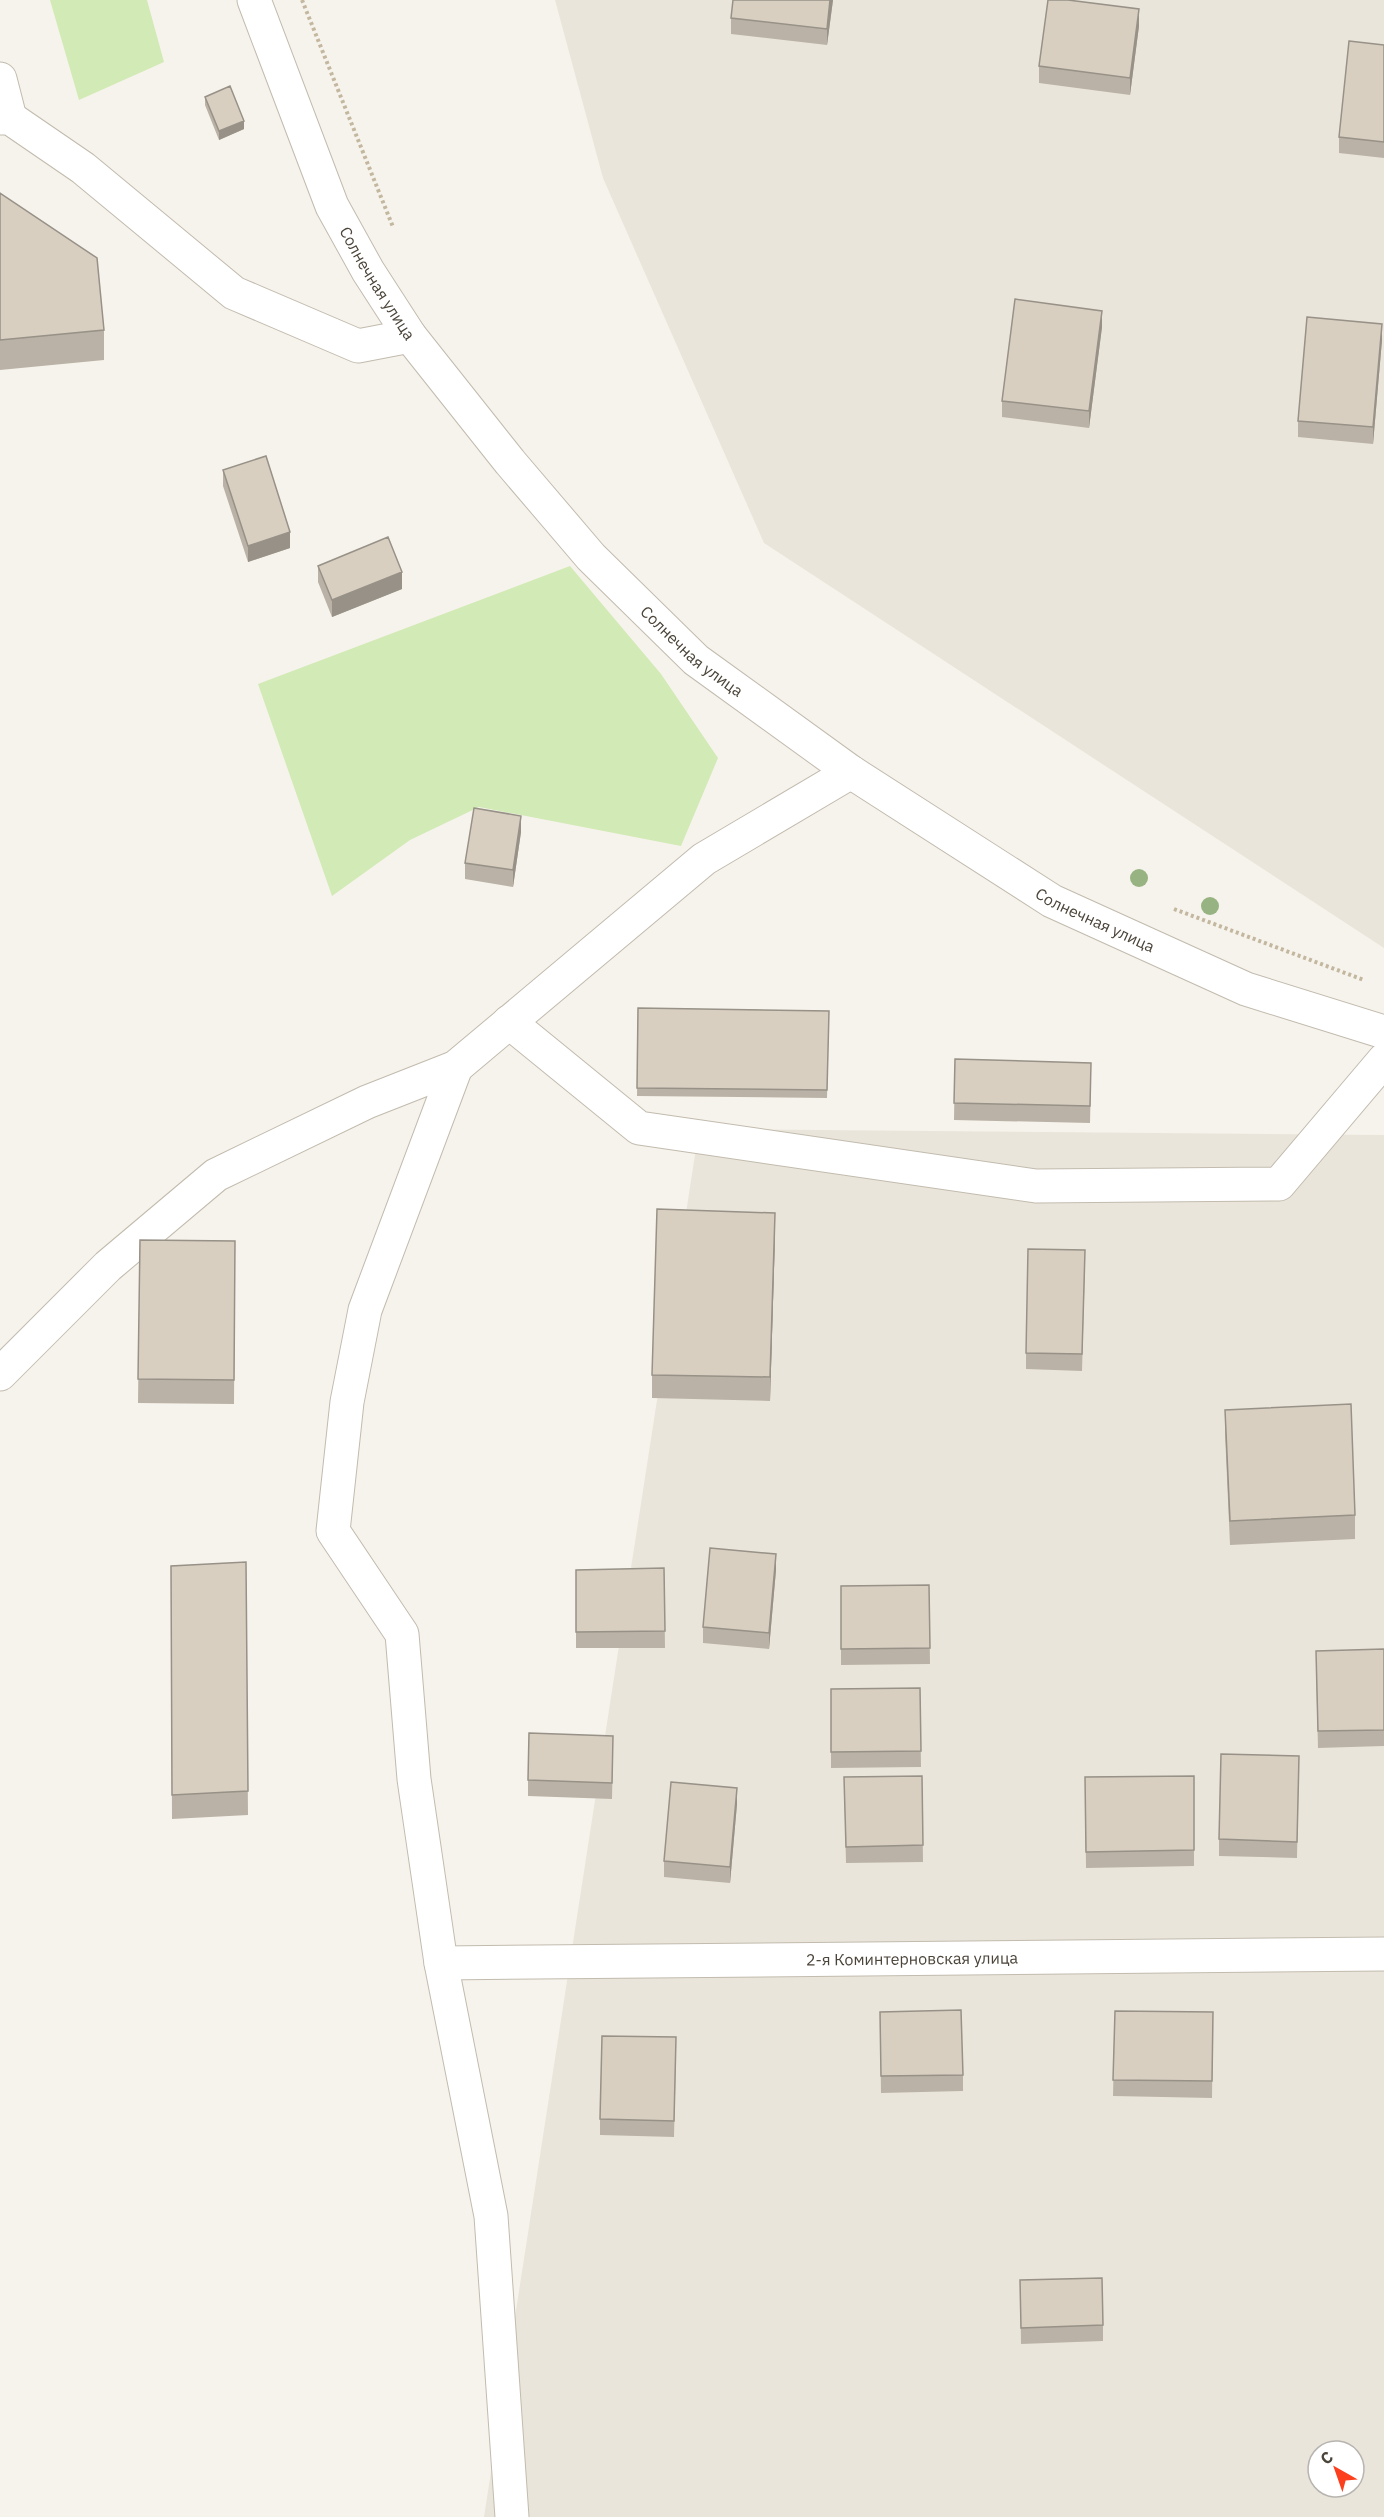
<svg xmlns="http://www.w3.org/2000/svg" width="1384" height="2517" font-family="'IBM Plex Sans',sans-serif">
<rect width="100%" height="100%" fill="#f6f3ec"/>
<path fill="#eae5da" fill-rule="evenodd" d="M555,0h829v948l-620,-405 -161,-365z
M699,1129l685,6v1382h-900zM1318,2451h36v36h-36z"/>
<path fill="#d2eab5" d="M50,0h97l17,62 -85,38z
M570,566l91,108 57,84 -37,88 -202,-39 -69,33 -78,56 -74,-212z"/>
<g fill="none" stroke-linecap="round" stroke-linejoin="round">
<defs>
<g id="minor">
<path id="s1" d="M254,0l78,206 36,65 42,65 100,126 81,95 105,103 155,112 201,129 194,88 138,43"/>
<path d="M0,79l10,39"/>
<path d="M0,118h10l73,50 151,125 124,53 52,-10"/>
<path d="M509,1022l130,106 397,58 243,-2 105,-124"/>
<path d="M456,1067l-91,243 -18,92 -14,129 69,103 12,145 27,184 50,253 21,301"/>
<path d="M0,1374l108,-108 108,-91 151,-73 89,-35 248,-208 147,-87"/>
<path id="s2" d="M441,1963l943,-9"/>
</g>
</defs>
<use href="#minor" stroke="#c2bbae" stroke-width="35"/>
<path stroke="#c4b79f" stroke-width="4" stroke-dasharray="3 3" stroke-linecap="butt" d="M302,0l91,227
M1174,909l190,71"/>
<use href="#minor" stroke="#fff" stroke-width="33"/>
</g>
<g fill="#97b381">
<circle cx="1139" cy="878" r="9"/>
<circle cx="1210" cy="906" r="9"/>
</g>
<path fill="#bab2a6" d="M833,0l-6,45 -96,-11v-16z
M1139,26l-9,69 -91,-12v-17z
M1384,45v113l-45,-5v-16z
M205,97l39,32 -25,11 -14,-35z
M0,193l104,137v30l-104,10z
M1102,327l-13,101 -87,-11v-16z
M1382,340l-9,104 -75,-7v-16z
M223,470l67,78 -42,14 -25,-76z
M318,566l84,23 -70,28 -14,-35z
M521,832l-8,55 -48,-8v-16z
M638,1008l191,3 -2,87 -190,-2z
M955,1059l136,20 -1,44 -136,-3z
M775,1236l-5,165 -118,-3v-23z
M140,1240l95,1 -1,163 -96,-1z
M1085,1266l-3,105 -56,-2v-16z
M1225,1410l130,105v24l-125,6 -5,-112z
M246,1562l2,253 -76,4 -1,-253z
M664,1568l1,80h-89v-78z
M776,1570l-7,79 -66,-6v-16z
M929,1585l1,79 -89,1v-79z
M1384,1649v97l-66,2 -2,-81z
M920,1688l1,79 -90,1v-79z
M613,1752l-1,47 -84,-3v-16z
M1299,1756l-2,102 -78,-2v-17z
M922,1776l1,86 -77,1 -2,-86z
M1194,1776v90l-108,2 -1,-91z
M737,1804l-7,79 -66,-6v-16z
M1115,2011l98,1 -1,86 -99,-2z
M880,2012l83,63v16l-82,2z
M676,2054l-2,83 -74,-2v-16z
M1020,2280l83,45v16l-82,3z"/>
<path fill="#979187" d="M830,0h3l-6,45v-16z
M1139,9v17l-9,69v-17z
M244,121v8l-25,11v-9z
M1102,311v16l-13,101v-17z
M1382,324v16l-9,104v-17z
M290,532v16l-42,14v-16z
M402,572v17l-70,28v-17z
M521,816v16l-8,55v-17z
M775,1213v23l-5,165v-24z
M776,1554v16l-7,79v-16z
M737,1788v16l-7,79v-16z"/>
<path fill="#d8cfc1" stroke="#979187" stroke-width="1.5" d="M733,0h97l-3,29 -96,-11z
M1048,0h20l71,9 -9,69 -91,-12z
M1349,41l35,4v97l-45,-5z
M230,86l14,35 -25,10 -14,-34z
M0,193l97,65 7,72 -104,10z
M1015,299l87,12 -13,100 -87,-10z
M1307,317l75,7 -9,103 -75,-6z
M266,456l24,76 -42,14 -25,-76z
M388,537l14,35 -70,28 -14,-34z
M474,808l47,8 -8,54 -48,-7z
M638,1008l191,3 -2,79 -190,-2z
M955,1059l136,4 -1,43 -136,-3z
M657,1209l118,4 -5,164 -118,-2z
M140,1240l95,1 -1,139 -96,-1z
M1028,1249l57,1 -3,104 -56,-1z
M1351,1404l4,111 -125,6 -5,-111z
M710,1548l66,6 -7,79 -66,-6z
M246,1562l2,229 -76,4 -1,-229z
M664,1568l1,63 -89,1v-62z
M929,1585l1,63 -89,1v-63z
M1384,1649v81l-66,1 -2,-80z
M920,1688l1,63 -90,1v-63z
M529,1733l84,3 -1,47 -84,-3z
M1221,1754l78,2 -2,86 -78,-3z
M922,1776l1,69 -77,2 -2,-70z
M1194,1776v74l-108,2 -1,-75z
M671,1782l66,6 -7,79 -66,-6z
M961,2010l2,65 -82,1 -1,-64z
M1115,2011l98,1 -1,69 -99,-1z
M602,2036l74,1 -2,84 -74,-2z
M1102,2278l1,47 -82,3 -1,-48z"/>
<g text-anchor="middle" stroke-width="4.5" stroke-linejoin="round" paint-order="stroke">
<g font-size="16" fill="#4b4439" stroke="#fff">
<text dy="6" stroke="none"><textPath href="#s1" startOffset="310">Солнечная улица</textPath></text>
<text dy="6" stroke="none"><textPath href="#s1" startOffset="796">Солнечная улица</textPath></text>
<text dy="6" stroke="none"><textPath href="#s1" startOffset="1282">Солнечная улица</textPath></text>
<text dy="6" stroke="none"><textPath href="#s2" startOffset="471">2-я Коминтерновская улица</textPath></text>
</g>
</g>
<g transform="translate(1336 2469) rotate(320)"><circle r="28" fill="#ffffff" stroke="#b7b4b0" stroke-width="1.5"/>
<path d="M0-4.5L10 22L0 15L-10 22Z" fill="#fc3f1d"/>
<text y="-9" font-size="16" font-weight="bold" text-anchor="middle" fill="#4b4439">С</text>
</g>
</svg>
